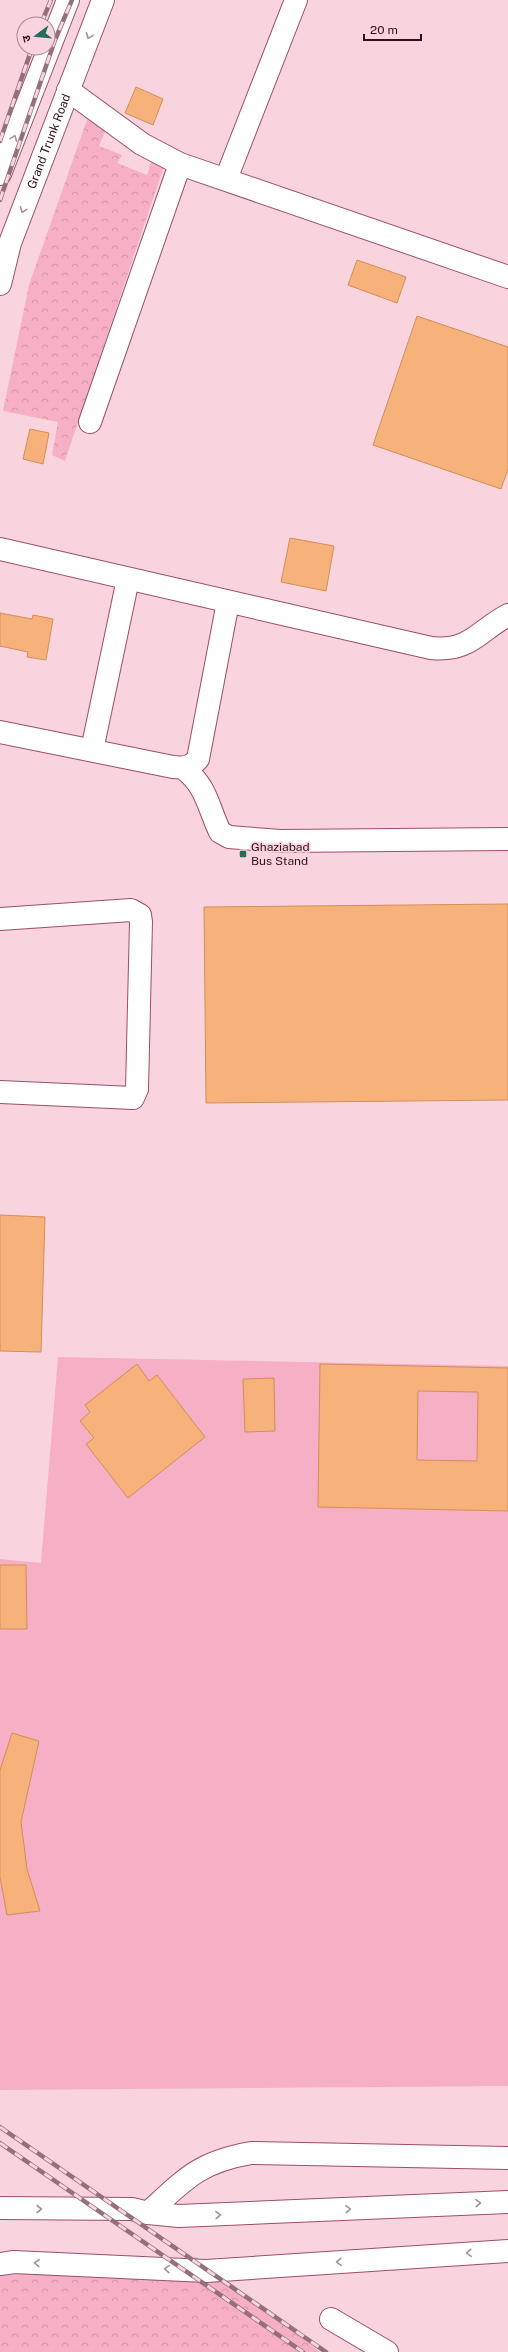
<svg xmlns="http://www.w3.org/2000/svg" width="508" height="2352" font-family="'Public Sans','Noto Sans Devanagari',sans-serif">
<defs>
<pattern id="park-crowns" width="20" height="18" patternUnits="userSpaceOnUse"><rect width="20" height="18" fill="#f7afc5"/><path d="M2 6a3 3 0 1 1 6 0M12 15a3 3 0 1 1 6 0" fill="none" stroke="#d496a9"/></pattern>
</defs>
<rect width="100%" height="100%" fill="#f9d4de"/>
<path fill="url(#park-crowns)" d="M89,114l17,15 -7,17 23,9 -5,8 30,12 5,-16 12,7 -99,295 -13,-6 6,-33 -55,-11 26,-126z
M197,2257l123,95h-320v-76z"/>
<path fill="#f7afc5" d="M58,1357l450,9v720l-508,4v-531l41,4z"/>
<path fill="#f7b27b" stroke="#d18f58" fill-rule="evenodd" d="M136,87l27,12 -10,26 -28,-12z
M357,260l49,17 -9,26 -49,-18z
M417,316l91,31v122l-7,20 -128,-44z
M30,429l19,4 -6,31 -20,-5z
M290,538l44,8 -8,45 -45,-9z
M0,613l32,6 1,-4 20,4 -7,41 -19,-3 1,-5 -28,-6z
M508,904v196l-302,3 -2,-196z
M0,1215l45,2 -4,135 -41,-1z
M137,1364l12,17 8,-6 48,62 -77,61 -42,-54 8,-6 -14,-17 10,-9 -5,-7z
M320,1364l188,4v143l-190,-4zM418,1391l60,1 -1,69 -60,-1z
M274,1378l1,53 -30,1 -2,-53z
M0,1565h26l1,64h-27z
M12,1733l27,8 -18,81 6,47 13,42 -33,4 -7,-38v-107z"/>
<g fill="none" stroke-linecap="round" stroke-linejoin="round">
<defs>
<path id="minor" d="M68,90l74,54 38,20 328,113
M226,179l70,-179
M90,422l90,-258
M0,549l431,99c39,4 47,-17 77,-33
M0,732l173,35c11,1 17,1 25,-8l30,-157
M92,750l36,-171
M183,768c24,18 25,39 37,64l9,5 51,4 228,-2
M0,919l131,-9 9,5 1,7 -4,167 -4,9 -133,-6
M148,2213c37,-34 51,-51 103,-60l257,5
M331,2319l56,33"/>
<path id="major" d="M0,2208l132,1 16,4 31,3 329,-14
M0,2264l14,-2 192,9 302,-20"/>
<g id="highway">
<path d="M0,174l68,-174"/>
<path id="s1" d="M0,284l10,-41 93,-243"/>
</g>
</defs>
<use href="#minor" stroke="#9b4e69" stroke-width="24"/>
<use href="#major" stroke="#9b4e69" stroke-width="24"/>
<use href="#highway" stroke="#9b4e69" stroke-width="24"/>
<use href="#minor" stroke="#fff" stroke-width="22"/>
<use href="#major" stroke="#fff" stroke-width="22"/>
<use href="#highway" stroke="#fff" stroke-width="22"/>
<defs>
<path id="rail" d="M41,24l10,-24
M0,141l32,-93
M0,200l55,-160 17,-40
M0,2127l326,225
M0,2143l303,209"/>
</defs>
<use href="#rail" stroke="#93707b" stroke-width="4.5"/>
<use href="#rail" stroke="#f9d4de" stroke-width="3" stroke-dasharray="9" stroke-linecap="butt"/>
</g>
<defs><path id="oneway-chevron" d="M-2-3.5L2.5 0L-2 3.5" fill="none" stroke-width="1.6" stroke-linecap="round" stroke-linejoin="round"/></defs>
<g stroke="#a29399">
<use href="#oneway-chevron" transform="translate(89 36) rotate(112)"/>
<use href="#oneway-chevron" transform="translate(14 138) rotate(-69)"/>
<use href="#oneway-chevron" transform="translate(23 210) rotate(111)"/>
<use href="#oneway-chevron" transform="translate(478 2203) rotate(-3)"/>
<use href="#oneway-chevron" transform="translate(39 2209)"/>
<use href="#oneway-chevron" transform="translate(348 2209) rotate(-3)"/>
<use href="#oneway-chevron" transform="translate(218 2215) rotate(-3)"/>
<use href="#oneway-chevron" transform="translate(469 2253) rotate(176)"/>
<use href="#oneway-chevron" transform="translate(339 2262) rotate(176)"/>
<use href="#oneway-chevron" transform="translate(37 2263) rotate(-178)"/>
<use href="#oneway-chevron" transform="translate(167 2269) rotate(-178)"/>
</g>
<rect fill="#246a5d" stroke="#f9d4de" stroke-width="1.5" x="239" y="850" width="8" height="8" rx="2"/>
<g text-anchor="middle" stroke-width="3.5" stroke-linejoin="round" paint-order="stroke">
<g font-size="12" fill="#30101c" stroke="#f9d4de">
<text dy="4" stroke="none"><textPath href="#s1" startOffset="151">Grand Trunk Road</textPath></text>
</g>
<g font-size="12" fill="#30101c" stroke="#f9d4de" text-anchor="start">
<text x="251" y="851">Ghaziabad<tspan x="251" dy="14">Bus Stand</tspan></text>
</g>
</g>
<g transform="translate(36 36) rotate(254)"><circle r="19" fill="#f9d4de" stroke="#a98690"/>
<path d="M0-3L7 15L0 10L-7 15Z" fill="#246a5d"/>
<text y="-6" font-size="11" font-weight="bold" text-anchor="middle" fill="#30101c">उ</text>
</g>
<path d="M364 34v6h57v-6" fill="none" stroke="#30101c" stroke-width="2"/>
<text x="370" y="34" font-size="12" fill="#30101c" stroke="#f9d4de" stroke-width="3" paint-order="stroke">20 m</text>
</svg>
